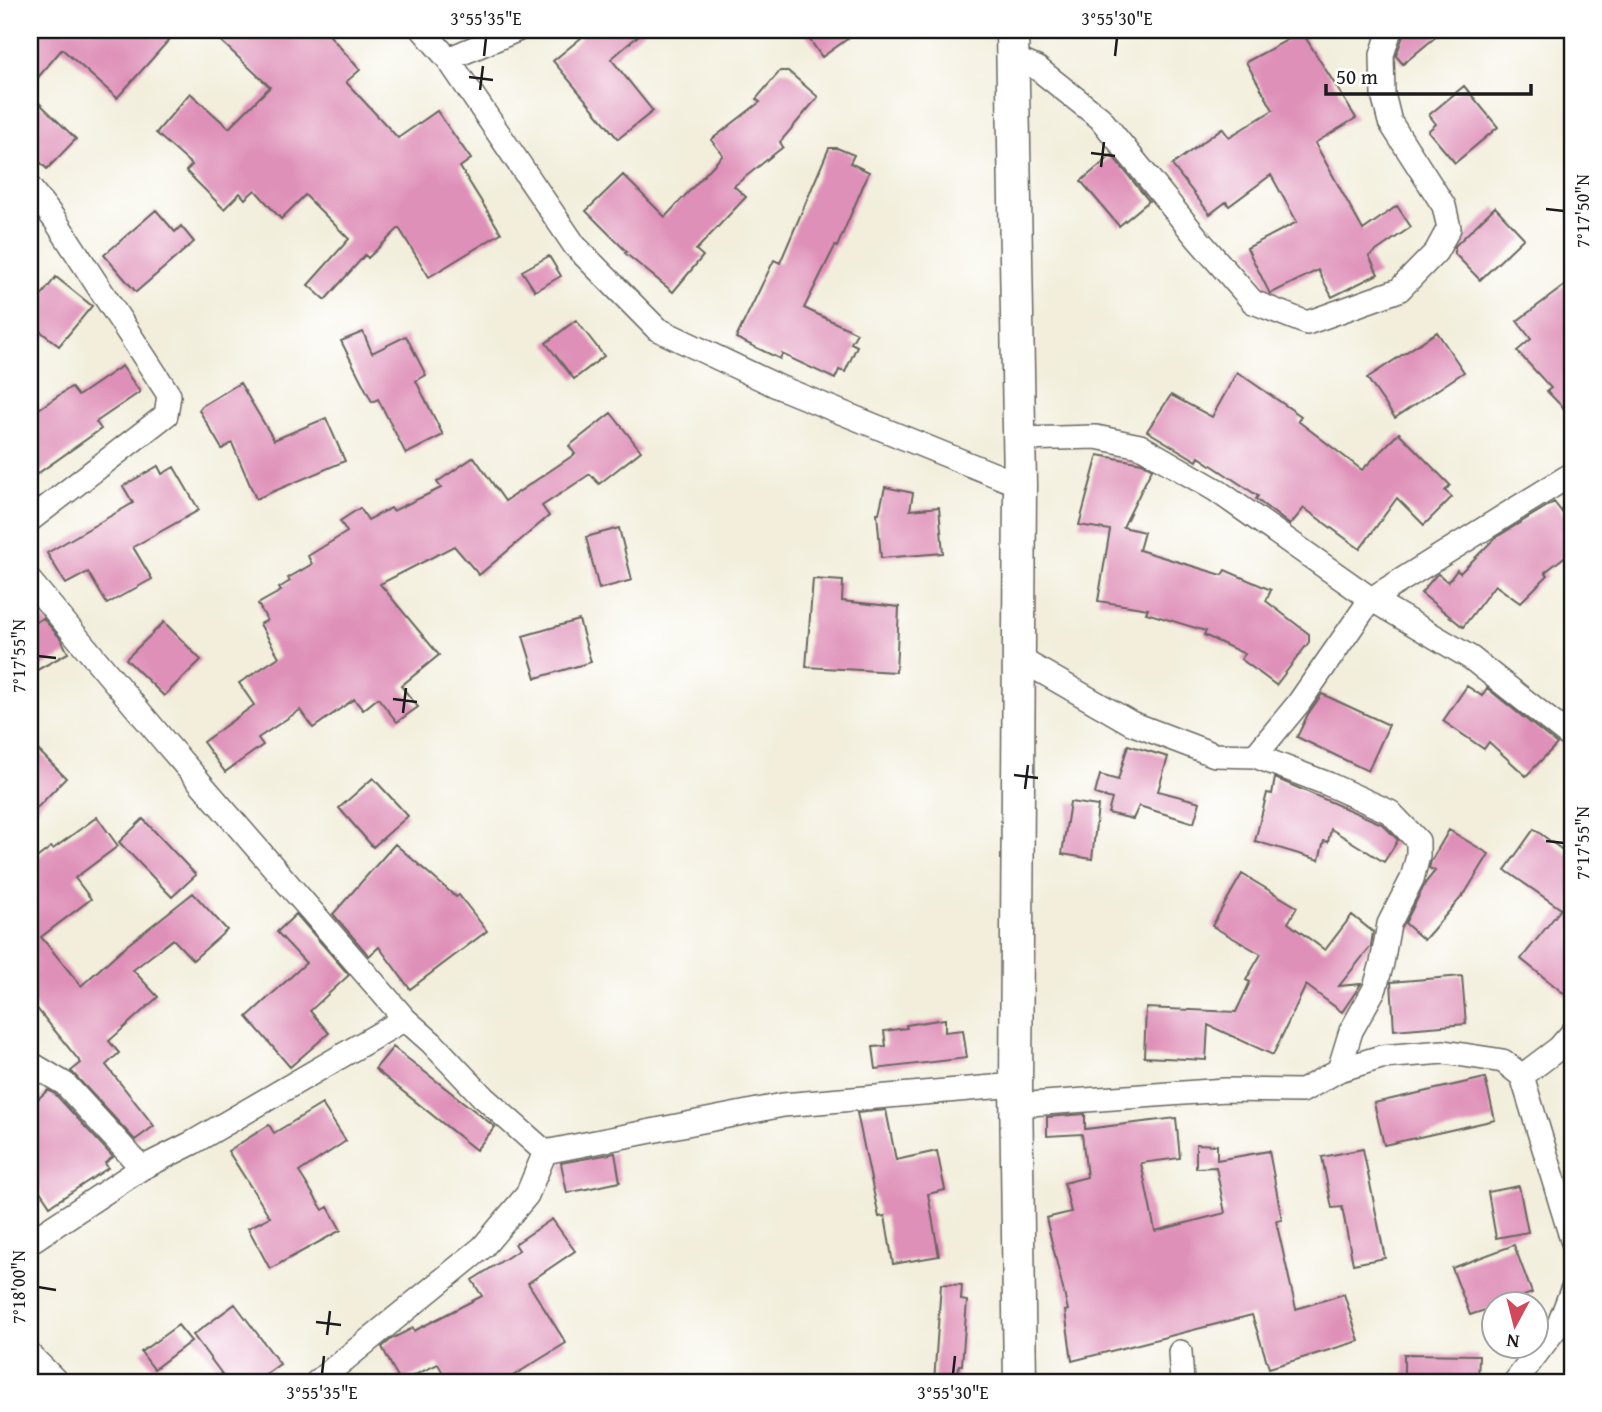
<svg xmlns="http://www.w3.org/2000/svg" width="1602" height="1412" font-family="'Gentium Book Plus',serif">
<rect width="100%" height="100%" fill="#fff"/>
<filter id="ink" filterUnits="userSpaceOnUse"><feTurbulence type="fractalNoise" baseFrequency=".0143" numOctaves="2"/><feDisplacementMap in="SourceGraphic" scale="14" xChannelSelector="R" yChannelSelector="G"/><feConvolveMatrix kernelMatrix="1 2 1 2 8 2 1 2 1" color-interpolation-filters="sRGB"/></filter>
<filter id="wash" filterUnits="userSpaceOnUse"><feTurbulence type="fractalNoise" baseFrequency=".00686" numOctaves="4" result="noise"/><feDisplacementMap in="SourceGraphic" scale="28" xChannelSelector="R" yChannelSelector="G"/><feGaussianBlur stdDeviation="1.57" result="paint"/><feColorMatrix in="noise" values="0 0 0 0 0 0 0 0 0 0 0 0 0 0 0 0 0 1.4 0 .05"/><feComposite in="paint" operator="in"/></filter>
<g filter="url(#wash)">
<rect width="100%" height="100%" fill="#f2eedb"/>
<g id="blocks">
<path fill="#df90b8" d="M30,30h148l-61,68 -55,-49 -32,38z
M209,30h116l35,40 -14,12 52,56 39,-27 34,48 -11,8 41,66 -72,44 -30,-49 -31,30 -3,-3 -40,45 -17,-15 41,-46 -44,-44 -24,24 -26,-29 -10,9 -5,-6 -16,16 -38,-38 6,-6 -36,-32 34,-40 39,35 41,-41z
M574,30h71l-34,29 42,52 -35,28 -65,-78 28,-23z
M803,30h57l-38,27z
M1410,30h34l-41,34 -7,-8 7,-20z
M1302,32l54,86 -41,25 48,87 34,-24 14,21 -42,29 9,18 -46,23 -14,-27 -48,24 -23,-46 50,-26 -26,-47 -42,31 -3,-4 -16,12 -38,-49 50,-37 7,9 44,-27 -27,-48z
M780,71h8l30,26 -38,45 3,5 -49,39 12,11 -50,53 7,6 -30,36 -48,-39 2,-1 -41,-41 37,-36 42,42 58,-62 -12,-15 49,-38 -4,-3z
M1464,86l34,41 -43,36 -27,-32 8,-7 -7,-9z
M30,94l46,45 -29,30 -17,-17z
M829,148h8l17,7 -4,8 19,9 -32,75 -2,-1 -31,62 53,25 -6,10 6,3 -12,26 -6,-2 -4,9 -53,-25 -2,5 -44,-21 38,-78 6,3z
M1112,155l37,46 -30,25 -38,-45z
M1495,207l29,31 -44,42 -25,-26v-8z
M156,210l19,22 6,-6 13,16 -58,50 -32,-37z
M549,256l12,20 -26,15 -13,-20z
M56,277l36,29 -33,40 -29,-23v-13z
M1572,280v137l-25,-26 4,-3 -34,-37 14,-12 -14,-18z
M576,320l28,36 -30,23 -28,-36z
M363,332l9,21 34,-17 20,39 -10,6 27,54 -37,19 -28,-55 -6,3 -31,-61z
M1437,332l27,40 -69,46 -28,-40z
M122,366l18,26 -44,30 5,7 -71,50v-64l41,-28 7,9z
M1237,372l64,44 -3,5 64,49 37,-37 51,52 -5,6 7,6 -28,28 -27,-27 -37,51 -56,-41 -14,17 -34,-26 2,-3 -59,-39 -2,4 -50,-30 24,-36 41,22z
M240,383l34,57 52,-22 19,43 -89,38 -24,-56 -10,6 -23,-39 3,-4z
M611,413l30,38 -42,33 -9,-10 -48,32 7,10 -70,59 -25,-29 -74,38 59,71 -38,31 17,21 -21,15 -19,-24 -15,12 -9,-11 -41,29 -13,-18 -42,28 5,7 -38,27 -22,-30 51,-37 -15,-22 40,-26 -19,-33 7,-4 -9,-16 23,-13 -2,-3 11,-7 -2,-3 24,-14 -4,-8 39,-24 -7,-11 20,-13 8,12 23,-12 2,3 48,-23 -4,-6 37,-25 31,44 70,-47 -6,-8z
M1098,455l44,8 10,6 -29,58 21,5 -5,18 83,25 3,-5 46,20 -5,11 43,33v8l-33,43 -35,-26 4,-5 -41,-19 2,-4 -60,-18 2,-4 -50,-8 12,-71 -31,-5z
M158,466l4,8 12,-7 25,43 -66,37 19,32 -45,25 -19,-32 -22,12 -19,-31 86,-50 -10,-17z
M885,487l28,6 -3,17 29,-3 4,46 -62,5 -4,-45h2z
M1554,502l18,23v26l-27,21 3,3 -28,28 -25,-18 -32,42 -42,-34 14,-17 3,-2 10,8 9,-12 3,3 35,-35z
M619,528l13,52 -33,9 -13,-52z
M813,579l30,2 -1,20 57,6 -3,65 -90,-5z
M43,618l18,21 7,14 -38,21v-49z
M579,620l12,42 -55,16 -13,-42z
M164,622l37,38 -37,36 -38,-37z
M1467,686l15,10 5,-8 70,56 -31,32 -37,-34 -5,7 -41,-28z
M1322,694l67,31 -21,46 -71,-34 11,-23z
M30,742l36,36 -36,37z
M1128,745l40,12 -10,34 42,11 -6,21 -55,-17 -6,13 -25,-6 4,-14 -17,-5 5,-19 18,5z
M373,778l35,38 -35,31 -34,-39z
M1275,778l107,46 16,16 -14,22 -53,-33 -3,13 -4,-1 -5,19 -64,-19 12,-48 5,1z
M1070,802l28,4 -6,53 -30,-5z
M97,817l21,29 -43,32 16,21 -50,38 40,49 40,-36 72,-57 34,37 -34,30 -20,-21 -40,31 25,27 -49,44 10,12 -13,12 48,61 -19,14 -64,-69 10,-8 -51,-63v-137l21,-16 2,2z
M143,819l53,56 -24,22 -53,-55z
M1534,829l38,28v143l-51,-41 40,-50 -56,-39z
M1449,830l40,24 -24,39 -41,47 -19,-17 21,-41 9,-11 -6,-3 2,-7z
M395,844l61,53 3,-2 28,36 -77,58 -31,-42 -10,9 -36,-42z
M1242,874l55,33 -9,16 37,27 27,-35 21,17 -2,14 -32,40 22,-2 -19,28 -36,-27 -33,70 -65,-30 -2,35 -62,-3 2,-49 90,4 14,-30 -4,-2 15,-26 -49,-28z
M296,914l53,61 -39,36 19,22 -39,34 -43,-50 59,-54 -29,-31z
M1462,976l4,48 -72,6 -3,-48z
M945,1019v13l18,-2 4,28 -91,11 -3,-22 13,-1 -2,-15 23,-3 -1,-3z
M393,1047l102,80 -19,23 -101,-81z
M1485,1078l10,42 -111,25 -10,-42z
M48,1090l8,5 57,62 -8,6 3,5 -58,38 -20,-30v-70z
M322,1104l24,37 -47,31 24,38 5,-3 13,23 -71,39 -22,-41 22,-11 -42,-66 41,-26 5,8z
M886,1110l10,50 41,-9 8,39 -17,4 11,62 -46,8 -8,-48 -6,1 -22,-104z
M1085,1114v15l91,-11 4,40 -39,5 14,68 70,-18 -9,-46 -20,1v-24l21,1v15l52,-9 13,69 -6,1 20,88 48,-15 15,47 -90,27 -17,-53 -180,46 -7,-50 3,-1 -22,-92 25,-6 -7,-29 23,-6 -5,-43 -35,2v-19z
M1363,1149l22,109 -32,6 -11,-57 -10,1 -10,-51z
M615,1153l5,29 -53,11 -6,-30z
M1519,1186l9,46 -32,6 -8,-46z
M552,1219l23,32 -47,32 38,60 -63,39h-55l-10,-18 -38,18 -18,-35 11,-9 20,-10 1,3 68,-35 -10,-16 47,-30 -4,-6z
M1514,1245l18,48 -30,11h-8v3l-24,8 -18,-47z
M941,1284l21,1 -1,15 6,1 -5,64h-3l-2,17h-23z
M235,1304l45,60 -25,18h-27l-35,-47z
M178,1325l13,16 -37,28 -13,-17z
M1404,1354l75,1 -1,27h-74z"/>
</g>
</g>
<g filter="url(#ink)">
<use href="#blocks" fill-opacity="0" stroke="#67665f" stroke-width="2"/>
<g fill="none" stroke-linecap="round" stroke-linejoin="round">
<defs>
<path id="minor" d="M423,30l25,29 127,187 82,83 122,58 241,98
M1013,58l24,10 63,50 98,121 55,63 54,21 92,-33 37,-38 13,-24 -5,-22 -54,-84 -7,-28 -1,-39 8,-25
M448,59l69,-29
M30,188l25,32 114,175 -3,20 -136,105
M1020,439l76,-2 44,9 76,44 155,109 100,59 101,80
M30,581l135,161 240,277 27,24 51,54 62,55
M1020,659l111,64 84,32 40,1 43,-52 73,-105 201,-125
M1255,756l73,28 62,28 28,29v15l-6,23 -23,45 -7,39 -7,25 -24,43 -12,39
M30,1063l35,21 77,84
M1522,1076l37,-28 13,-15
M1016,1105l209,-15 77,1 37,-21 42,-13 63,-5 59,9 19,15 50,164
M545,1152l238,-47 233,-20
M30,1242l112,-74 50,-25 213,-124
M1180,1352l2,30
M30,1355l27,27
M317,1382l166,-135 44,-52 18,-43
M1515,1382l44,-58 13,-34"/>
<path id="secondary" d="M1012,30l8,455 -4,600 4,297"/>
</defs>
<use href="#minor" stroke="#67665f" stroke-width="26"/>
<use href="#secondary" stroke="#67665f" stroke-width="35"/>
<use href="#minor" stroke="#fff" stroke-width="23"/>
<use href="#secondary" stroke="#fff" stroke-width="32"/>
</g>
</g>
<path fill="none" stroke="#1c1c1c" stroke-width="2.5" d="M484,56l2,-18M1115,56l2,-18M469,77l24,3M480,90l3,-24M1091,153l24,3M1101,167l3,-25M1546,209l18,2M38,656l18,2M393,699l24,3M403,713l3,-25M1014,775l24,3M1025,789l3,-24M1546,841l18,2M38,1287l18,3M316,1322l25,3M327,1335l3,-24M322,1374l2,-18M953,1374l2,-18"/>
<rect width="1602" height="1412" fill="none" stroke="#fff" stroke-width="77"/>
<g transform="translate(1515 1325) rotate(187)"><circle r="33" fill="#ffffff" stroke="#a4a4a4" stroke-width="2"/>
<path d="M0-5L12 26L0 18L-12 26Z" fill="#d1495b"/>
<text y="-10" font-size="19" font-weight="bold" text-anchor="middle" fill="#1c1c1c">N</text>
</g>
<path d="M1326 84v10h205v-10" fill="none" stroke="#1c1c1c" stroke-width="3.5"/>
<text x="1336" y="84" font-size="21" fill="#1c1c1c" stroke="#ffffff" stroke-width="5" paint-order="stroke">50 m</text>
<rect x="38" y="38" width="1526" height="1336" fill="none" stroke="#1c1c1c" stroke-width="2.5"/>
<g font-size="18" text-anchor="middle" fill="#1c1c1c">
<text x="486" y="25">3°55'35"E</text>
<text x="1117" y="25">3°55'30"E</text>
<text transform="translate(1583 211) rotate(-90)" y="6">7°17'50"N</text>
<text transform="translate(19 656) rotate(-90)" y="6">7°17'55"N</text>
<text transform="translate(1583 843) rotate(-90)" y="6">7°17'55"N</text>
<text transform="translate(19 1287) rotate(-90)" y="6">7°18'00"N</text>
<text x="322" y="1399">3°55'35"E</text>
<text x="953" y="1399">3°55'30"E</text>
</g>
</svg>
